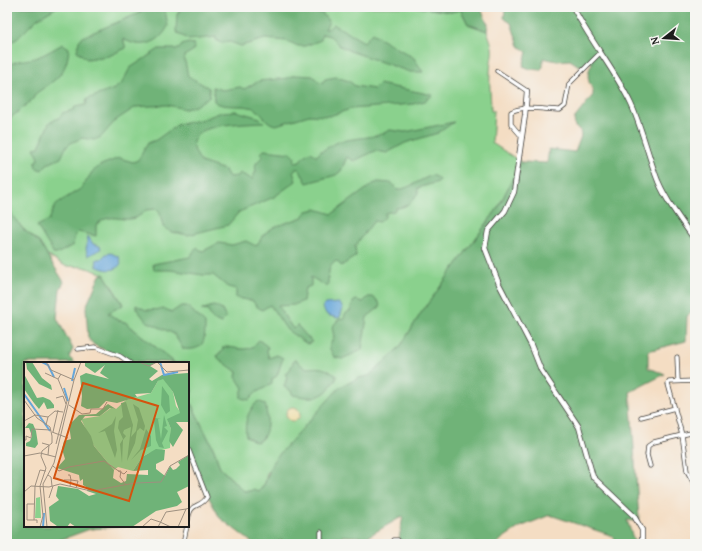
<svg xmlns="http://www.w3.org/2000/svg" width="702" height="551" font-family="'Gentium Book Plus',serif">
<rect width="100%" height="100%" fill="#f6f6f2"/>
<filter id="ink" filterUnits="userSpaceOnUse"><feTurbulence type="fractalNoise" baseFrequency=".025" numOctaves="2"/><feDisplacementMap in="SourceGraphic" scale="8" xChannelSelector="R" yChannelSelector="G"/><feConvolveMatrix kernelMatrix="1 2 1 2 8 2 1 2 1" color-interpolation-filters="sRGB"/></filter>
<filter id="wash" filterUnits="userSpaceOnUse"><feTurbulence type="fractalNoise" baseFrequency=".012" numOctaves="4" result="noise"/><feDisplacementMap in="SourceGraphic" scale="16" xChannelSelector="R" yChannelSelector="G"/><feGaussianBlur stdDeviation="0.9" result="paint"/><feColorMatrix in="noise" values="0 0 0 0 0 0 0 0 0 0 0 0 0 0 0 0 0 1.4 0 .05"/><feComposite in="paint" operator="in"/></filter>
<g filter="url(#wash)">
<rect width="100%" height="100%" fill="#f4ddc3"/>
<path fill="#8ad18d" stroke="#537654" d="M7,7h409l35,5 10,-2 7,14 19,7c9,22 4,21 3,42 -1,13 1,25 1,38h3l-2,32 29,19 -23,46 -77,105 -21,34 -31,29 -10,2 -92,95 -2,10 -6,9 -15,-1 -24,-23 -6,-18 -24,-49 2,-10 -4,-12v-16h-13l-50,-41c-7,-1 -12,-4 -17,-9l15,-9 -19,-30 -20,-7 -19,-1 -18,-11 -8,-13 -16,-13 -16,-21z"/>
<path fill="#6fb378" stroke="#46684a" d="M7,7h50l-20,12 -20,20 -10,5z
M148,7h14l3,3 3,16c-9,19 -28,23 -45,13l3,9 -17,8 -22,3 -10,-8 2,-10 3,-4 55,-23z
M183,7h132l-2,3 4,3h5l7,9 -4,7h3l5,-5 31,18 8,-9 42,25 9,14h-13l-60,-21 -10,-5 -10,-10 -8,-2 -1,6 -16,6h-7l-11,-5 -22,-2 -24,7 -11,-4 -9,1 -5,-3v-3l-27,3 -13,-8 1,-18z
M416,7h64l8,17 -1,7 -19,-7 -7,-14 -10,2z
M503,7h192v300l-1,4 -7,5 -1,25 -38,10v17l17,6 -35,18 9,127 -6,2 -6,-1 8,24h-18l-4,-8 -63,-21 -30,12 -17,11 -6,6h-92l-6,-5 4,-23 -36,21 -25,-1v8h-54l-6,-4 -9,4h-19l-34,-26 -19,-35 -13,-34v-70l4,12 -2,10 24,49 6,18 24,23h6l4,-2 5,3 6,-9 8,-22 67,-74 19,-9 10,-2 31,-29 21,-34 77,-105 23,-46 26,1 2,-14 26,3 6,-16 -1,-6 -5,-3 -1,-8 19,-24v-6c-7,-9 -6,-18 0,-27h-7l-1,3 -6,1 -9,-6 -13,1 -14,-3v9l-3,3 -10,-1 -7,-3 4,-14 -8,-6 -8,-23 -7,-5 1,-8z
M188,43l6,1v6l-10,6 4,20 21,12 1,8 -15,10 -10,3 -18,-4 -31,2 -20,13 -15,17 -7,3 -12,-2 -11,5 -5,4 -5,11 -14,6 -5,6 -6,-2 -1,-5 4,-5 -5,-10 5,-1 10,-24 11,-6 2,-4 11,-3 2,-3 11,-2 1,-6 27,-10 8,-6 8,-15 29,-19h20l3,-4z
M63,44l6,4c-2,27 -14,32 -34,46l-2,5 -26,22 1,-55c8,-7 19,-5 30,-9 8,-3 17,-9 25,-13z
M295,75l18,1 8,8 4,-5 11,-2 13,4 6,5 19,3 5,-5 54,11 -8,6 -12,3 -62,5 -22,7 -20,-1 -33,10c-9,-1 -13,-10 -19,-15 -11,-8 -34,0 -43,-9l-1,-14 10,3 17,-3 4,2 15,-8 29,-3z
M236,111l24,7 4,4c-14,1 -64,1 -70,17 -3,8 3,16 7,23l24,8 4,7 9,-1 2,-3 12,6 4,-8c-2,-7 1,-10 7,-14l-2,-4 3,-3 27,3 4,4 -1,5 6,-1c3,-5 6,-7 11,-9l6,4 4,-5c6,-2 11,-7 17,-9 17,-5 37,-3 52,-12l15,2 49,-10 -16,11 -33,10 -18,10 -12,-2 -21,10 -7,-4 -6,14 -5,4 -29,8 -8,-14h-4l-2,3 3,9 -22,16 -35,15 -11,13 -40,10 -17,-3 -8,-5 -3,-14 -4,-4 -10,1c-19,21 -31,-3 -50,15v11l-18,-4 -3,3 -2,10 -16,9h-3l-17,-28 12,-6 7,-16 26,-16 10,-16 9,-7 18,-7 14,4 5,-2 10,-17 8,-3 21,-15 26,-6 19,-7z
M433,175l6,5 -1,2 -20,6v5c-6,8 -11,15 -22,15l-2,3 -9,2v4l-5,5 -6,-1 -19,25 1,10 -15,10 -4,-5c-11,2 -7,17 -10,26l-16,-10v9l-6,2 -2,13 -9,4 -16,1 15,23 4,-4 15,17 -5,2 -20,-14 -17,-25 -8,5 -6,-4 -3,-5 -17,-3v-9l-8,-2 -15,-12h-10l-33,-5h-16l-1,-6 37,-7 6,-9 7,3 16,-8 13,2 14,-4 10,5 9,-13 9,-6 29,-10 4,-6 9,-2 16,5 41,-30 5,-2 14,1 5,7c14,-2 23,-11 36,-15z
M7,208l16,21 16,13 25,40 -4,7 -3,29 16,31 -4,8 6,6h-50v163h107l-42,3 -41,15h-42z
M104,274l19,31 -15,8 11,8 6,1 50,41 -46,-2 -35,-16 -6,-7 -2,-31 14,-32z
M368,297h5l6,5 1,5 -13,10 -5,33 -20,9 -8,-2 -5,-10 5,-10 -2,-10 7,-8 5,-1 1,-4 5,-3 3,-9 3,-2 7,2z
M136,305l10,5 19,-1 7,3 9,-6h6l18,17c0,18 0,28 -22,26l-9,-15 -28,-13 -10,-13z
M213,306l4,1 5,3 4,8 -5,5 -9,-4 -4,-8 -7,-1z
M259,340l9,7 -1,4 2,7 8,-3 6,3 -6,18 -5,3v5l-15,8 -8,8 -8,-2v-4l2,-6 -7,-11 1,-5 -19,-14 -1,-3 5,-3 1,-5c9,-1 20,5 29,0 3,-1 5,-6 7,-7z
M294,360h3c10,14 14,4 28,9 4,1 7,5 11,6v5c-4,3 -6,8 -10,12 -10,8 -22,5 -33,3l-3,-5 -6,-3 3,-10 -2,-3 4,-2z
M258,401l7,3c3,12 5,34 -9,38l-10,-6c-2,-15 2,-25 12,-35z"/>
<path fill="#eeda9e" stroke="#857b5d" d="M286 414a7 7 0 1 1 14 0a7 7 0 1 1-14 0Z"/>
<path fill="#66a6d9" stroke="#41617a" d="M88,236l5,8 7,2 1,3 -13,7 -2,-7z
M111,253l8,4 2,6c-5,10 -17,7 -25,3l1,-7h4l5,-5z
M339,303l4,5 -3,9 -3,1 -10,-3 -5,-8 3,-3z"/>
</g>
<g filter="url(#ink)">
<g fill="none" stroke-linecap="round" stroke-linejoin="round">
<defs>
<path id="minor" d="M497,71l30,20
M522,137l-11,-13v-12c12,-7 35,-2 49,-2l5,-4 4,-22 31,-31
M78,349l17,-2 25,9 10,7
M677,357l1,24
M695,381l-26,1 -1,2 14,51 13,-3
M641,417l34,-9
M188,448l19,49c-8,13 -16,3 -19,23
M650,466l-3,-11 1,-9 6,-4 28,-7 5,36 6,11
M321,532v8l5,4
M183,544l4,-18
M392,544l2,-4h4"/>
<path id="tertiary" d="M573,7c17,34 42,63 58,97 11,24 17,52 27,77 9,21 24,41 37,59
M527,91l-2,24 -11,77 -9,19 -17,20 -3,17 14,36 32,61 10,25 38,57 14,50 41,39 8,14v14"/>
</defs>
<use href="#minor" stroke="#3c3935" stroke-width="5"/>
<use href="#tertiary" stroke="#3c3935" stroke-width="6"/>
<use href="#minor" stroke="#fff" stroke-width="3.5"/>
<use href="#tertiary" stroke="#fff" stroke-width="4.5"/>
</g>
</g>
<g transform="translate(24 362)">
<rect width="165" height="165" fill="#f4ddc3"/>
<path d="M139,16l10,14 3,14 5,7 -13,8 3,8 -1,19 -21,5 -7,4 -9,14 -15,-4 -4,3 -20,-24 -13,-27 19,-3 11,-8 5,1 10,-9 25,-7 7,-12zM16,135l1,21h-6l1,-20z" fill="#8ad18d"/>
<path d="M2,0h6l10,16 9,7 1,5 -13,-6 -12,-15zM61,0h72l-7,4 8,5 -9,8 3,2 10,-6 26,-2 1,49h-13l7,8 -10,17 -4,-6 2,-12 -4,-10 13,-6 -7,-21 -10,-13 -5,2 -7,12 -16,1 2,3 -20,6 -11,-2 -7,7 -12,1 -6,-3 1,-10 -2,-20 6,-3 23,6 -9,-6 5,-8 -10,8 -10,-7zM0,12l13,24 6,-1 7,3 4,5v3l-7,1 -3,-7 -5,7 -5,-6 -10,-14zM138,24l7,10 1,15 -4,3 -5,-9zM102,40l7,23 -2,12 5,-6 2,-11 -5,-16 6,4 6,18 -1,5 -4,-3 -3,3 -2,12 -8,18 4,-34 -7,3 -1,3 3,3 -3,4 -1,23 -2,-19 3,-5 -5,-11 1,-7 4,-4 -2,-14zM84,42l8,5 -6,-1 -10,8h-15l-4,5 10,15 3,10 20,24 -1,8 8,5 5,-2 1,-7 21,1v-5l-15,1 9,-14 14,-8 9,1 -1,10 -8,4v5l9,7 5,-10 3,4 3,-1 4,-4 -2,-3 11,-7v31l-12,6 5,10 -5,4 -21,5 -24,16h-56l-6,-4 -3,4 -10,-1 -7,-5 -1,-14 10,-7 -3,-4 2,-10 20,3 11,7 7,-2 -9,-3 1,-3 -5,-3v-6l-3,2 -1,-6 -22,-7 8,-9 -3,-10 2,-8 7,-2 -2,-14 10,-10 17,-1zM140,53l3,11 -3,1 4,4 -6,12 2,5 -5,-1 -3,-7 -2,-19 1,-3 6,1h-3l3,20zM92,54l-2,15 3,19 -2,8 -10,-27 -7,2 14,-9zM5,61l4,1 3,7 2,13 -3,4 -9,-2v-3l4,-2 2,-5 -3,-8h-4zM122,67l5,7v10l-10,4 -10,10 9,-11z" fill="#6fb378"/>
<path fill="none" stroke="#66a6d9" stroke-width="2" d="M18,0l6,3 6,12M136,0l4,13 14,-3M48,19l3,-13M40,26l4,13M0,32l26,37M19,165l1,-14"/>
<path fill="none" stroke="#9e9080" stroke-width="1" d="M22,0l5,8 23,10M115,0l10,4 8,-4M133,0l10,10 22,-2M21,11l13,6M32,36l7,-2 3,8M0,38l13,18 13,9 2,9v7l-10,8 -1,5 5,12 -6,18 3,30 -3,11M45,43l13,9 8,-1 1,-4h12l4,-7M0,59l11,-6 13,2M22,63l2,-8 7,-6 8,1M28,70l16,6M29,70l5,-22M0,78h2v-4l5,2 1,-9 19,1M18,81l7,2 -1,10M32,82l11,-43 -9,-22 3,-5M0,94l16,-3 16,4M29,104l6,5 10,-4 35,-6 16,11 4,2 3,-3M94,109h3l-1,6 6,8M24,113l3,2 1,9M40,118h7l-1,-5h-2M46,124l1,-6 7,1 -2,7M0,130l7,-6 18,1 11,-3 31,7 44,-8 26,-1 9,-16 19,-11M25,136l4,-12M10,142h-7v16h10v3M10,158l1,-34 5,-16 6,1M136,160l11,5M23,165l-4,-43 11,-21 20,-83 7,-18M118,165l9,-8 9,3M134,165l8,-15 20,-3M154,165l8,-18 3,-1"/>
<path fill="#d4530e" fill-opacity="0.15" stroke="#d4530e" stroke-width="2" d="M59,21l75,23 -29,95 -75,-23z"/>
<rect width="165" height="165" fill="none" stroke="#1c1c1c" stroke-width="2"/>
</g>
<rect width="702" height="551" fill="none" stroke="#f6f6f2" stroke-width="24"/>
<g transform="translate(664 38) rotate(253)" stroke="#f6f6f2" stroke-width="3" paint-order="stroke">
<path d="M0-3L7 15L0 10L-7 15Z" fill="#1c1c1c"/>
<text y="-6" font-size="11" font-weight="bold" text-anchor="middle" fill="#1c1c1c">N</text>
</g>
</svg>
